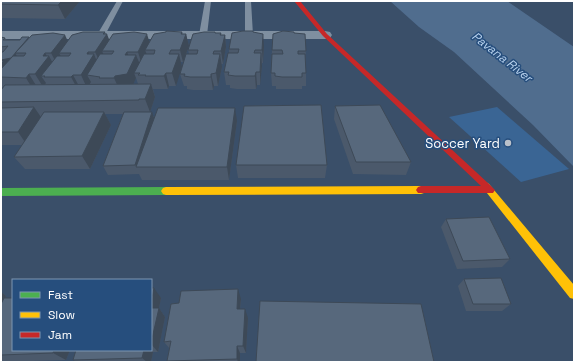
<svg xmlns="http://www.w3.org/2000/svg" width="575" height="363" font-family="'Space Grotesk',sans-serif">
<rect width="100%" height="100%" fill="#3a4f69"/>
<path fill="#3a6594" d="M497,107l72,62 -48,13 -72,-65z"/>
<path fill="#506d8e" d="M390,1h117l67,46v120l-41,-42 -79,-73 -35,-25z"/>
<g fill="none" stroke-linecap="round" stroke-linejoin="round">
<path fill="#7f8fa0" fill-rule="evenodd" d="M117,1h6l-19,36h-6l-1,-2z
M205,1h6l-4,34 -4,2 -4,-2z
M245,1h6l2,34 -4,2 -4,-2z"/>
<path fill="#7f8fa0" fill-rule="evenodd" d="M1,31h324l5,1 2,3 -2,3 -5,1h-324z"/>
<path fill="#4caf50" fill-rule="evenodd" d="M166,187l3,1 2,3 -2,3 -3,1 -165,1v-8z"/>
<path fill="#ffc107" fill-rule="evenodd" d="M486,182l3,2 85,101v14l-4,-1 -87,-110 -2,-2 2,-2z
M421,186l3,1 2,3 -2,3 -3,1 -255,1 -3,-1 -2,-3 2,-3 3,-1z"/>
<path fill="#c62828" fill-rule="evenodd" d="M294,1h6l27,33 162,150 6,6 -2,3h-75l-2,-3 2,-3 3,-1h60l-158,-150z"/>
</g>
<path fill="#4b596b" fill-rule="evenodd" d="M1,1h79l-15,18 -64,-1z
M182,32v2h4l3,12 -6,16h-2l-5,24h-7l-1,3h-15l2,8 -5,15 4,5 83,4 -8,59h-87l-3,-6 -31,1 -5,-9 20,-52h-18l6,11 -21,44h-65l-11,-12 8,-12h-21v-55l2,-2 -1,-1 -1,1v-51l4,1 2,2 61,1 37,-7 4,6 40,2zM136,78l2,6h-5z
M253,32l11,14 -1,17h-1l-2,22h-3l-1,4h-19l-7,-1v-3h-4l-2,-13 5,-19v-4z
M215,33l6,2h4l1,12 -3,17h-2l1,3 -4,19h-4l-1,4h-20l-6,-1v-3h-3l-4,-12 9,-20 -1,-4z
M294,33l12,18 -1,7 1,15v13h-4v3h-26v-3h-4l-1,-13 1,-23z
M335,106l76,56 -5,13 -53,-1 -19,-55z
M236,165h91l-2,13h-87z
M446,219l64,40 -8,8 -45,2 -16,-42z
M464,279l47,25 -9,7h-36l-8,-25z
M151,288l10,10 -2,10 6,9 -7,35h-5l-2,10h-75l-3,-2 78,-10z
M1,292l5,4 -1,2 8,52h57l-4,10 -65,2z
M241,299l-1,10 8,9 -2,35h-6v9h-72l-1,-1 3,-12 -6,-7z"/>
<path fill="#3d4957" d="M62,1h18l-15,18 -7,-14z
M105,32l1,3 1,-1 5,13 -10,4 3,7 -4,6 -6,-12z
M182,32l2,8 2,-6 3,12 -6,16 -3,-12 1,-16z
M221,33l1,12 3,-10 1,12 -3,17 -2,-13 -1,-16z
M147,34l4,13 -6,3 2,5 -5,10 -4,-13z
M263,34l1,12 -1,17 -1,-13z
M65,35l6,13 -12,5 4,7 -5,6 -7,-13z
M29,37l-14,16 6,10 -20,14v-17z
M88,52l3,6 3,-4 5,13 -12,8 4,7 -4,6 -6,-13 6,-21z
M127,52l5,12 4,-9 5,12 -7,6 2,5 -4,9 -12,4 -6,-13z
M45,53l3,5 1,-2 7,13 -11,7h-4l5,7 -3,4 -8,-13 8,-18z
M261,53l1,13 -2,19v-13z
M179,54l3,13 -6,19 -4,-13z
M220,54l2,13 -4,19 -2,-13z
M256,72l1,13 -1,4 -1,-13z
M166,73l3,13 -1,3 -4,-13z
M29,74l8,13 -3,4 -8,-13z
M211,74l3,12 -1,4 -2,-13z
M73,75l7,13 -2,2 -7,-13z
M151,84l4,13 -5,15 -5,-13z
M34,107l9,13 -16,25 -9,-13z
M235,108l2,13 -8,59 -2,-13z
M104,112l7,13 -21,44 -8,-13z
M152,112l3,9 -18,46 -2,-2z
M154,288l7,10 -2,10 6,9 -7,35 -7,-8v-41z
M238,289l3,10 -2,19 -2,-9z
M1,292l5,4 -5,11z
M245,309l3,9 -2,35 -3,-7z
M237,346l3,7v9h-2l-1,-3z
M54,350h16l-4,10 -13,-7z
M144,350h7l2,2 -2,10h-4l-5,-4z"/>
<path fill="#57687c" stroke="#3d4957" d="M1,1h61l-4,4 -57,-1z
M166,31l16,1 -1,2h5l-6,16h-9l-2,4h10l-7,19h-6l-2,3h-19l1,-1h-8l2,-2h-6l10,-19h10l1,-4h-10l9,-16 12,-2z
M243,31h10v1l10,2 -1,16h-7l-1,3h7l-1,19h-4l-1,4h-20l-7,-1 1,-3h-5l4,-19h10l1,-4h-10l3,-16z
M283,31l11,1v1l11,1 1,17h-8v3h7l1,19h-4v4h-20l-7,-1v-3h-4l1,-19h11l-1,-4h-10l1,-16z
M83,32h22l-2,2h4l-12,18h-7l-1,2h7l-13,21h-8l-2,2h-27l1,-1h-4l16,-20h12l2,-3h-12l13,-18z
M134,32l13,2 -9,18h-11l-2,3h11l-9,19 -12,2 -1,2h-15l1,-1 -13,-2 13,-21h12l2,-3h-12l11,-17z
M204,32h11v1h6l-1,2h5l-4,16h-7l-1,3h7l-4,19 -5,1v3h-21l-6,-1 1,-2h-5l6,-20h11l1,-4h-10l5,-16z
M53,33l12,2 -14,18h-6l-2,3h6l-14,18h-6l-3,4 -25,-1v-8l12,-13h11l2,-3h-11l17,-18z
M1,37l4,1 -2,2h17l2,-3h7l-18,21 -10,2v-3l1,-1h-1v-4h2l5,-6 -7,1z
M1,61h3l-3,3z
M151,84l-6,15h-6v1l-138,2v-12l4,-5z
M321,105l6,60h-91l8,-59z
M380,105l31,57h-55l-21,-56z
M34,107l-16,25h-17v-24z
M158,108h77l-8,59h-91z
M44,112h60l-22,44 -68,1z
M124,112h28l-17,53 -32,1z
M489,217l21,42 -47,2 -17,-42z
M501,278l10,26h-38l-9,-25z
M151,288h3l-3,15z
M238,289l-1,20h8l-2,37h-6v13l-70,2 4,-20 -7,1 7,-38 8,-1 2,-12z
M13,297v53h41l-1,3 -52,2v-51l3,-6h9z
M260,301l161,3 13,58h-178z
M151,308h8l-8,35z
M76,350h68l-2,8 -69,2z"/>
<circle fill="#bac1ca" stroke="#264e7d" stroke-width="1.5" cx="508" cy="143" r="4"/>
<g text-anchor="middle" stroke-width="3" stroke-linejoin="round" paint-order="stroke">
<g font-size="12" font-style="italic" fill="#b7d1ed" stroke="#264e7d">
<text transform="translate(502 57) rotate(38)" y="4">Pavana River</text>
</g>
<g font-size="13" fill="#fff" stroke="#264e7d" text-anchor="end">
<text x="500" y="148">Soccer Yard</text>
</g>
</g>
<rect width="575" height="363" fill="none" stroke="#ffffff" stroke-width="4"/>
<rect x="12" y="279" width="140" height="72" fill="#264e7d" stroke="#7d95b1"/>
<rect x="20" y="292" width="20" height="6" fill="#4caf50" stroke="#7d95b1"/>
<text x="48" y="299" font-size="12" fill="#ffffff">Fast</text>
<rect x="20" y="312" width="20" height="6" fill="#ffc107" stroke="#7d95b1"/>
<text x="48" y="319" font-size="12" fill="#ffffff">Slow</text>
<rect x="20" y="332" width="20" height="6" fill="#c62828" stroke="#7d95b1"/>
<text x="48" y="339" font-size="12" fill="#ffffff">Jam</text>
</svg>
